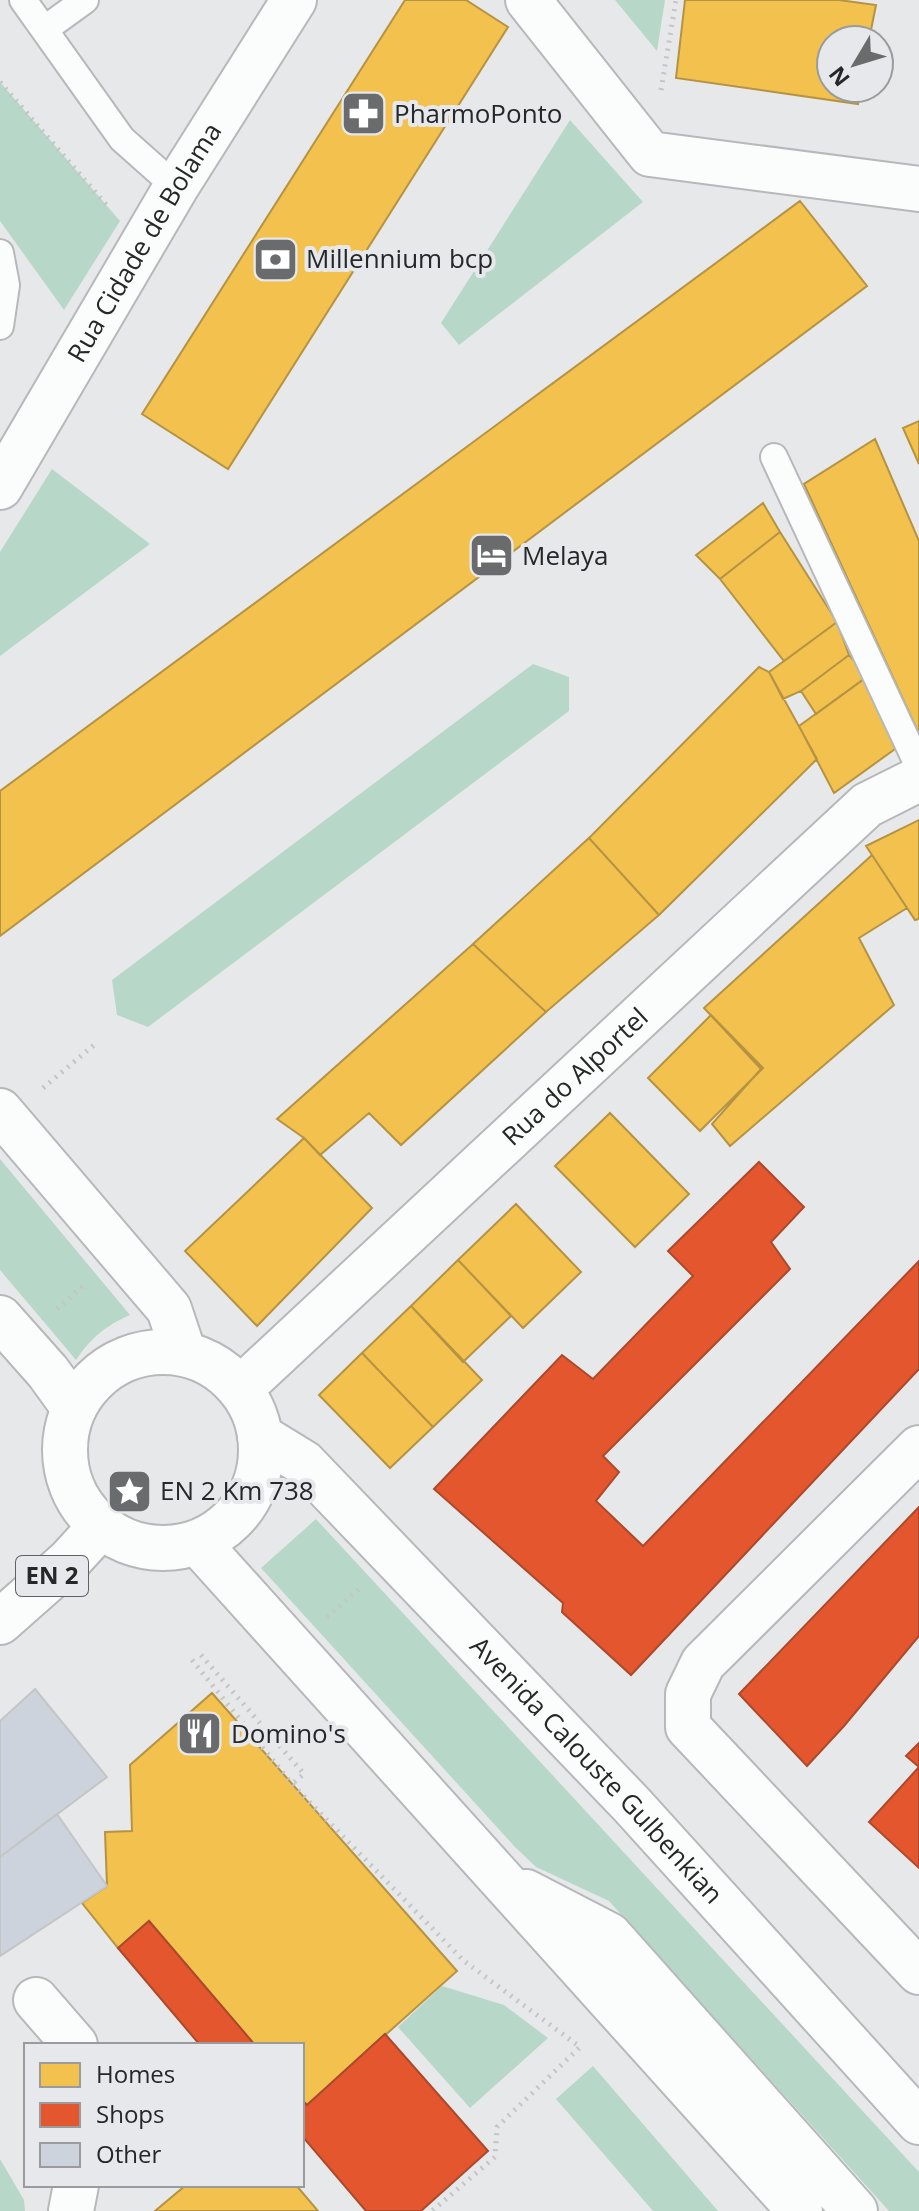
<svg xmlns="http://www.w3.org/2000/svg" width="919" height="2211" font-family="'Open Sans',sans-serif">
<rect width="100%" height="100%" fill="#e7e8ea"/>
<path fill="#b7d8c9" d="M615,0h50l-8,51z
M0,82l120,139 -56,89 -64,-89z
M570,120l73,82 -184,143 -18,-22z
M52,469l98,75 -150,112v-104z
M533,664l36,13v34l-421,316 -31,-12 -5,-35z
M0,1159l130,156c-25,11 -39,23 -54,45l-76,-90z
M316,1519l603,653v39h-30l-280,-310 -73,-34 -21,-20 -254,-279z
M442,1986l62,19 44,33 -78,70 -72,-81z
M593,2066l125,145h-65l-97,-112z
M0,2159l24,41 1,11h-25z"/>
<path fill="#f2c14e" stroke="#b59343" stroke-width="2" d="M405,0h61l42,27 -280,442 -86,-55z
M685,0h154l37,5 -7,35h-38v48h30l-3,16 -182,-26z
M800,201l67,85 -867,650v-145z
M919,421v43l-16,-36z
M875,439l44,102v193l-115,-250z
M763,503l17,29 -60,47 -24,-24z
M780,532l57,90 -53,39 -64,-82z
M837,622l12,33 -48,36 -18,8 -14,-27z
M849,655l19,21 -52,38 -15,-23z
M759,667l10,5 48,87 -158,156 -70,-77z
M868,676l34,68 -68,49 -35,-67z
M919,820v99l-4,1 -49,-74z
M589,838l70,77 -113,97 -73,-68z
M872,855l35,53 -48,30 35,67 -164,141 -18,-22 49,-55 -57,-61z
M473,944l73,68 -145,133 -32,-32 -49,42 -16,-17 -27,-19z
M711,1015l52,53 -63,63 -52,-53z
M610,1113l79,81 -54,53 -80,-81z
M304,1138l68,70 -115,118 -72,-75z
M516,1204l65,68 -58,56 -65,-68z
M458,1260l53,56 -48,46 -52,-56z
M411,1306l71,74 -49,47 -71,-74z
M362,1353l71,74 -43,41 -71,-73z
M212,1693l245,278 -150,134 -5,-5v-55h-47l-106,-124 -31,27 -36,-45 25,-17 -2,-54 27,-1 -2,-66z
M186,2185h110l22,26h-163z"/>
<path fill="#e4572e" stroke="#ab492c" stroke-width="2" d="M759,1162l45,45 -33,35 19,27 -187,187 16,16 -23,29 47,45 276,-285v108l-288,306 -69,-63 1,-9 -129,-114 128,-134 31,24 100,-103 -25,-25z
M919,1507v129l-75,90 -37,40 -68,-72z
M919,1743v125l-50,-46 50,-55 -13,-11z
M149,1921l106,124h-55l-82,-97z
M385,2034l103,117 -67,60h-55l-64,-75v-36l5,5z"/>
<path fill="#cdd3dc" stroke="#c4c5c6" stroke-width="2" d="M35,1689l72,88 -107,80v-136z
M57,1814l50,72 -107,70v-99z"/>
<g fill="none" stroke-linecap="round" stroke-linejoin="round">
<defs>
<path id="service" d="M23,0l99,139 54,48
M45,29l40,-29
M0,253l6,32 -6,41
M774,457l145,310"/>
<g id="minor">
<path d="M528,0l122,154 269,35"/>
<path id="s1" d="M0,487l176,-300 118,-187"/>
<path d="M919,1448l-216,215 -15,31v33l231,245"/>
<path d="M36,2000l39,45"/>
<path d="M71,2211l5,-26"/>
</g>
<g id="tertiary">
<path id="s2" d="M240,1389l627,-584 52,-26"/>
</g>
<g id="primary">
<path d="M0,1111l169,198 15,45"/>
<path d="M0,1318l48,54 26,36"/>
<circle cx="163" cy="1450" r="98"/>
<path id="s3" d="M260,1436l44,27 328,342 287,317"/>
<path d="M198,1543l602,668"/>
<path d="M0,1622l69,-61 32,-35"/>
<path d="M526,1892l83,43 246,276"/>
</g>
</defs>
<use href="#service" stroke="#b7b8ba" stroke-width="30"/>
<use href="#minor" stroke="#b7b8ba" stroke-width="48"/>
<use href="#tertiary" stroke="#b7b8ba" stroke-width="48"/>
<use href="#primary" stroke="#b7b8ba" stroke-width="48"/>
<path stroke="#c5c5c6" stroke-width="5" stroke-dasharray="2 6" stroke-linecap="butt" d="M0,82l109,126
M661,90l15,-90
M43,1088l51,-43
M57,1309l28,-25
M327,1617l32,-28
M201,1655l103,119 -12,10
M192,1660l100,124 172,177 116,86 -83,80 -2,30 -63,54"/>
<use href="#service" stroke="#fbfcfc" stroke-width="26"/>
<use href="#minor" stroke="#fbfcfc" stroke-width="44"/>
<use href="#tertiary" stroke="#fbfcfc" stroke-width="44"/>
<use href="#primary" stroke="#fbfcfc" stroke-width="44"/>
</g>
<defs>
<symbol id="pharmacy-square" viewBox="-11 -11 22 22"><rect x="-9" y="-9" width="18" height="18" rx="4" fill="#6a6b6c" stroke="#e6e8eb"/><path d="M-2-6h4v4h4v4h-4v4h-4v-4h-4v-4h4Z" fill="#fff"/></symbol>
<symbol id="bank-square" viewBox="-11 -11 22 22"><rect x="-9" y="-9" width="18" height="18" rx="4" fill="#6a6b6c" stroke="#e6e8eb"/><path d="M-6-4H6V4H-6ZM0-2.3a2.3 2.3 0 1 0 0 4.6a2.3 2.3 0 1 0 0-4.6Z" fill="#fff"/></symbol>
<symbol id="hotel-square" viewBox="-11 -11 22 22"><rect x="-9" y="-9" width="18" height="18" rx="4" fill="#6a6b6c" stroke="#e6e8eb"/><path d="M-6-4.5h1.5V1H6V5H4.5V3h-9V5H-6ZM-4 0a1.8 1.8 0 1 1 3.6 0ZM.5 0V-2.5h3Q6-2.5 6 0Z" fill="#fff"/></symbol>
<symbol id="sight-square" viewBox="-11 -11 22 22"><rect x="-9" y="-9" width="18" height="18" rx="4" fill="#6a6b6c" stroke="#e6e8eb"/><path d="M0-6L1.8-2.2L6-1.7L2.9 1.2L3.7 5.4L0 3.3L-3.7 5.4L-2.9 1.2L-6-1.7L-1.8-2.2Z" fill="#fff"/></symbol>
<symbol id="restaurant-square" viewBox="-11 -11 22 22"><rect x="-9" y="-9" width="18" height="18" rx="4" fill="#6a6b6c" stroke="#e6e8eb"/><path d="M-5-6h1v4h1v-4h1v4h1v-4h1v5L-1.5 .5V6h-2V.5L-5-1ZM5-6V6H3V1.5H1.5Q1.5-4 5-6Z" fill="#fff"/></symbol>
</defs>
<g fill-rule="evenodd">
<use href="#pharmacy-square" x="338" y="88" width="51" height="51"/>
<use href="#bank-square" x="250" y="234" width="51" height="51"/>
<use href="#hotel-square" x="466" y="530" width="51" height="51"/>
<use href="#sight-square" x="104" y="1466" width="51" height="51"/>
<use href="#restaurant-square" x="174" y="1708" width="51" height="51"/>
</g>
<g text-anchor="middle" stroke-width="8" stroke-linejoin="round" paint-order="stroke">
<rect fill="#e6e8eb" stroke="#606162" stroke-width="2" x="16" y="1556" width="72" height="40" rx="6"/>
<g font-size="24" font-weight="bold" fill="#262728">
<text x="52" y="1584">EN 2</text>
</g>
<g font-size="26" fill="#262728" stroke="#e6e8eb" text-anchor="start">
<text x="394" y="123">PharmoPonto</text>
<text x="306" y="268">Millennium bcp</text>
<text x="522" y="565">Melaya</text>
<text x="160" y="1500">EN 2 Km 738</text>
<text x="231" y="1743">Domino's</text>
</g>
<g font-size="26" fill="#262728" stroke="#e6e8eb">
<text dy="9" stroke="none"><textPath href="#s1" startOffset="284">Rua Cidade de Bolama</textPath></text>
<text dy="9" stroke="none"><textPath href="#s2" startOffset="458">Rua do Alportel</textPath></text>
<text dy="9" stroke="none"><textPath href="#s3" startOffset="476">Avenida Calouste Gulbenkian</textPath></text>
</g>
</g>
<rect x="24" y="2043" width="280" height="144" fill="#e6e8eb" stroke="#999b9d" stroke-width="2"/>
<rect x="40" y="2063" width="40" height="24" fill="#f2c14e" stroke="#999b9d" stroke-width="2"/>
<text x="96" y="2083" font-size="24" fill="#262728">Homes</text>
<rect x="40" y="2103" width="40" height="24" fill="#e4572e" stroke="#999b9d" stroke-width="2"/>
<text x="96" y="2123" font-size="24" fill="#262728">Shops</text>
<rect x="40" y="2143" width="40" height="24" fill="#cdd3dc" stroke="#999b9d" stroke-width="2"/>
<text x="96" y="2163" font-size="24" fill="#262728">Other</text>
<g transform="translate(855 64) rotate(232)"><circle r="38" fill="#e6e8eb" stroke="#999b9d" stroke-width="2"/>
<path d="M0-6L14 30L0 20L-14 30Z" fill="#6a6b6c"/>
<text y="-12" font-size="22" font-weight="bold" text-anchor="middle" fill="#262728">N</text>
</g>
</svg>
